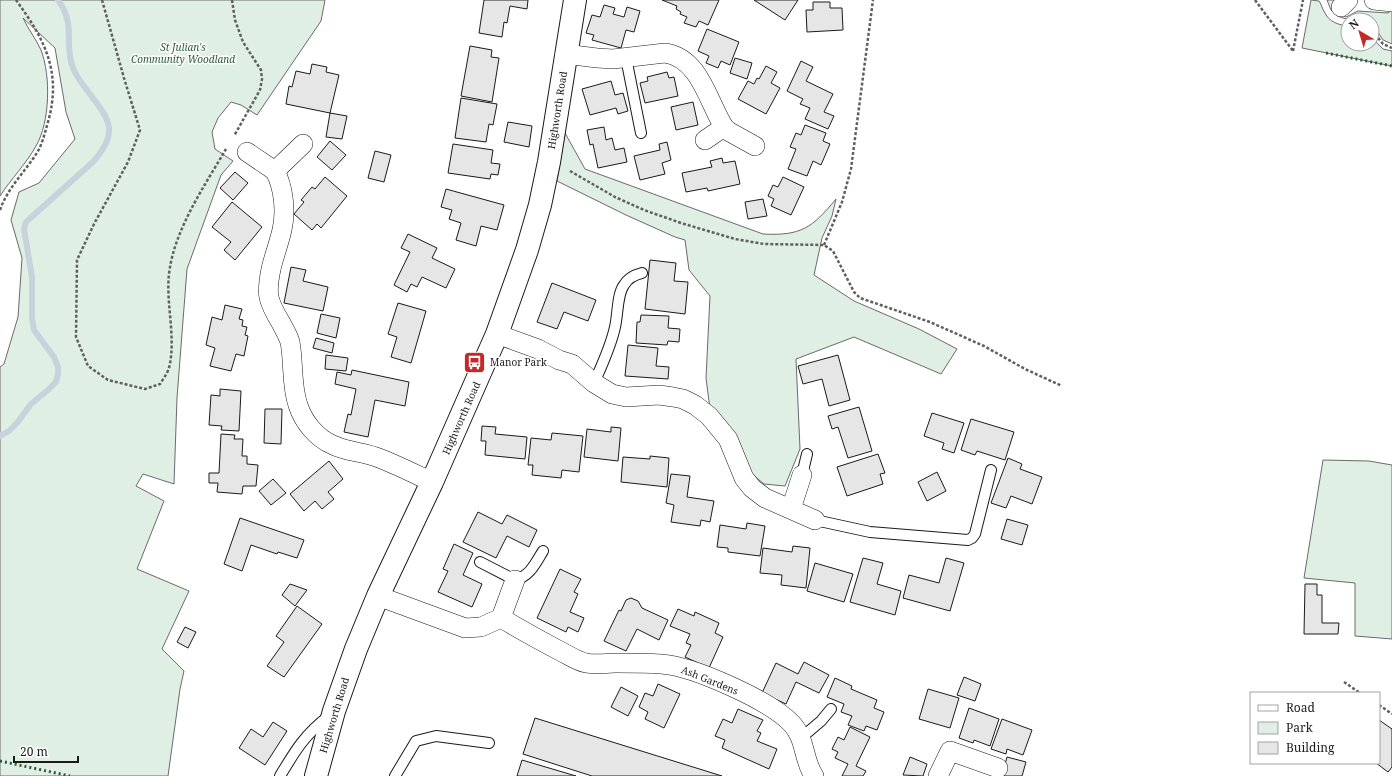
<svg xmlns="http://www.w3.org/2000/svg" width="1392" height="776" font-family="'Noto Serif',serif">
<rect width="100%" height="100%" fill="#fff"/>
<path fill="#e0efe3" stroke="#6a6a6a" d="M0,0h325l-4,21 -64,94 -16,-10 -10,-3 -13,16 -6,14 3,17 18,12 -12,14 -34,94 -10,129 -3,86 -31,-10 -7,12 28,15 -27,68 52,22 -27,58 22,22 -4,18 -12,87h-168v-409l4,-3 14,-47 4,-59 -11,-38 8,-28 20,-9 36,-44 -9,-27 -11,-64 -32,-30c5,11 13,21 18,32 10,26 9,72 -5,96 -10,18 -25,33 -36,50z
M1311,0l8,1c3,4 3,8 6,12 4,9 14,12 23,13v18h24v-6l11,11 9,2v15l-90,-18z
M1327,0h8v12l11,5 12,-6 30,2 4,-3v34l-9,-4 -11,-17v-3l-10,-2 -13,2 -12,-4 -6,-6z
M565,133l20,36 178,65c38,2 49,-6 73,-35l-4,17 -10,22 -8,37 40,26 65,28 38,20 -16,25 -87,-37 -58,22 4,90 -15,37 -21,-2 -12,-10 -42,-65 -4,-31 4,-82 -21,-26 -4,-30 -10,-3 -49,-22 -69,-34z
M1323,460l46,1 23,4v174l-37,-3v-53l-51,-5z"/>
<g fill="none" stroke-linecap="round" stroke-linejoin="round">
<path stroke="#c6d2dc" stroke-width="6" d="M0,436l9,-5 8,-8 14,-19 17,-14 8,-8 2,-8v-7l-4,-10 -20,-27 -2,-11v-42l-8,-48 2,-7 68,-61c7,-9 16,-20 15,-33 -2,-19 -29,-41 -36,-60 -10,-26 4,-42 -15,-68"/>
</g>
<path fill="#e6e6e6" stroke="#1a1a1a" d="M484,0h44l-1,9 -17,-3 -3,17 -3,-1 -2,15 -23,-4z
M662,0h57l-11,25 -9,-4 -3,6 -12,-4 3,-6 -7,-3 1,-2 -5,-3 1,-3z
M754,0h44l-13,20z
M813,2h17v6h12l1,22 -36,2 -1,-22h7z
M604,5l11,3 -2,6 11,3 3,-10 13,4 -6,21 -8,-2 -5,18 -29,-8 2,-5 -8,-2 6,-18 8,2z
M707,29l32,13 -9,23 -9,-4 -3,7 -12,-5 3,-7 -11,-5z
M470,46l22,4 -1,7 8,1 -7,44 -31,-6z
M735,58l17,5 -5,16 -17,-6z
M801,61l12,6 -7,14 27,13 -9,18 10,4 -6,13 -23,-10 5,-11 -10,-4 3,-5 -16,-8z
M312,64l15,3 -1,5 13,3 -9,38 -44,-9 3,-18 3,1 4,-16 14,3z
M766,66l11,6 -6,11 9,5 -14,26 -28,-15 10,-18 6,3 3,-6 2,1z
M667,72l2,6 5,-1 4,19 -33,7 -5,-20 8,-2 -1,-4z
M611,81l4,14 8,-2 5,18 -10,3 -2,-6 -26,7 -8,-26z
M461,98l36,6 -4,21 -4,-1 -3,18 -31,-4z
M693,102l5,23 -22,5 -5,-23z
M330,113l17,3 -5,23 -16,-2z
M508,122l24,4 -3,21 -25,-5z
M805,125l21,8 -3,8 7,3 -9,21 -8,-4 -6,15 -19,-7 8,-20 -6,-2 6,-14 5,2z
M604,127l2,13 6,-2 3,12 9,-2 3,14 -29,6 -5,-24 -3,1 -3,-15z
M330,141l16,14 -14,15 -15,-13z
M667,142l4,18 -9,3 3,11 -25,6 -6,-24 26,-6 -1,-6z
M453,144l40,6 -2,13 9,1 -2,11 -7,-1 -1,5 -42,-6z
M375,151l16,4 -7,27 -16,-4z
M722,158l1,5 12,-2 5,23 -32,7 -1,-3 -21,4 -4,-19 30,-6 -2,-6z
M235,172l13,11 -15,17 -13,-12z
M325,177l22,19 -26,32 -4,-4 -5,6 -18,-16 10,-12 -3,-2 11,-13 3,2z
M783,177l21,10 -13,28 -20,-9 3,-7 -6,-3 5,-11 5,2z
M446,189l58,16 -7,25 -16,-4 -5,20 -20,-6 5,-17 -12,-4 3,-9 -11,-3z
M763,199l4,17 -19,3 -3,-17z
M232,202l30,25 -27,33 -11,-10 7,-8 -19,-15z
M408,234l29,14 -5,10 23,11 -9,19 -24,-11 -5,10 -6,-3 -4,8 -13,-7 16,-33 -9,-4z
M650,260l26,3 -2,18 14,1 -3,32 -40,-5z
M291,267l15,3 -3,11 25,6 -5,24 -39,-8z
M552,283l44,17 -8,21 -24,-9 -7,17 -20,-7z
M398,303l28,8 -15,52 -20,-6 6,-20 -9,-3z
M225,305l17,4 -3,10 4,1 -1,6 5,1 -2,8 3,1 -4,20 -8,-2 -5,17 -21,-5 5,-18 -9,-3 6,-28 10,3z
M321,314l19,4 -4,20 -19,-5z
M641,315l28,1 -1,12 12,1 -1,13 -11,-1 -1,4 -31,-2 1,-21h3z
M316,338l18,5 -2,10 -19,-5z
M628,345l30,3 -2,18 13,1 -1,12 -43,-3z
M326,355l22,3 -2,13 -21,-2z
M838,355l12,45 -21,6 -7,-27 -19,5 -5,-18z
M352,370l57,12 -4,24 -30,-6 -7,37 -24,-5 4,-18 3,1 5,-26 -21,-5 2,-12 14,3z
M220,389l21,2 -2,40 -18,-1 1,-4 -13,-1 2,-30 9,1z
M859,407l13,44 -24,7 -10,-31 -6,2 -4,-13z
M265,409h17l-1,35 -17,-1z
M932,413l32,10 -10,30 -12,-4 2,-6 -20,-7z
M971,419l43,13 -9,28 -28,-9 -2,4 -14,-5z
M482,426l14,1 -1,7 32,3 -2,22 -40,-4 1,-14h-5z
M611,427l10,1 -3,33 -34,-4 3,-28 24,3z
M552,433l31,3 -4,36 -17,-2 -1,8 -29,-3 1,-10h-5l3,-27 20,2z
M221,434l14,1 -1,4h9l-1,17h5v8l11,1 -2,21h-13l-1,8 -25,-2 1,-9h-9v-10h10z
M878,454l7,19 -5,1 3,10 -36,12 -10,-29z
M650,456l19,2 -2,29 -46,-5 2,-25 27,2z
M1008,458l14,6 -2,5 22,8 -10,27 -21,-8 -5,12 -15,-5z
M329,461l14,18 -15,13 6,7 -12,10 -7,-8 -11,10 -14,-17z
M937,472l9,19 -19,10 -9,-19z
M671,474l19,2 -3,21 27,4 -4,21 -9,-2 -1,6 -29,-4 3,-17 -8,-2z
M273,479l13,14 -15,12 -12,-14z
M478,512l24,12 5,-9 30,15 -8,17 -22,-11 -11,22 -33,-16z
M240,518l64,22 -7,18 -19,-6 -1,2 -26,-9 -9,26 -18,-7z
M1007,519l21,6 -6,20 -21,-6z
M747,523l18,3 -5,30 -32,-4v-4l-11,-1 3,-22 26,4z
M454,544l19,9 -10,22 19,9 -10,23 -34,-15 10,-21 -5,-2z
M793,546l17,2 -4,40 -25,-3 1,-10 -22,-2 3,-25 29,4z
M863,558l20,5 -6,21 24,7 -6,24 -45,-13z
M946,558l18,5 -14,48 -47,-13 6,-23 30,8z
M815,563l38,11 -9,28 -37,-11z
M560,569l21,10 -7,13 4,2 -8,18 14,6 -6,14 -10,-5 -2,5 -29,-14z
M290,584l17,6 -12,16 -13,-11z
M1305,584h12v11h5v28h17l-1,11h-34z
M631,598l7,3 4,7 26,12 -9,20 -22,-11 -11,22 -22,-10 15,-31 2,1 5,-11z
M297,606l25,18 -38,53 -17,-11 17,-24 -8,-6z
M678,609l16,7 1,-4 24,11 -4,10 8,4 -14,31 -24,-11 6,-12 -5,-2 4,-9 -20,-8z
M185,627l11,5 -8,16 -11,-6z
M804,662l25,13 -10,18 -23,-11 -10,22 -24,-11 14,-30 22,11z
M964,677l17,7 -6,17 -18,-6z
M835,678l17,8 -1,3 26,11 -3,8 10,4 -7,18 -11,-4 -2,5 -16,-6 4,-9 -11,-4 3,-8 -17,-7z
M658,684l22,10 -16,34 -19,-9 3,-7 -9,-5 6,-14 8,3z
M621,687l17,9 -10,20 -17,-9z
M928,689l31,9 -9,30 -31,-9z
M969,708l30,11 -9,27 -16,-6 -1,3 -14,-5z
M738,709l25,11 -6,11 4,2 -4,8 20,8 -8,20 -47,-21 3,-8 -10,-4 8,-17 9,4z
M535,718l187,58h-130l-69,-22z
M1002,719l30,11 -9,25 -16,-6 -1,5 -15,-5z
M1379,720l13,9v38l-4,5 -12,-9h3z
M273,722l14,9 -22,34 -26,-17 12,-19 12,8z
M850,727l20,10 -14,29 10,5 -3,5h-21l6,-12 -13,-6 3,-6 -6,-3 6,-12 6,3z
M910,757l17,7 -4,12 -20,-1z
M1007,757l19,5 -4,14h-20z
M522,760l54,16h-59z"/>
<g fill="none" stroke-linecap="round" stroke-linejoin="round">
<defs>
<path id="service" d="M626,58l15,75
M594,383c8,-18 17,-37 21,-56 3,-12 2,-33 9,-42 4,-7 10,-10 18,-12
M802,475l5,-21
M815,520l55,12 98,8 4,-2 3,-4 16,-64
M480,562l35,18c15,-4 20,-16 28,-29
M801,738l20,-17 10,-12
M280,776c15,-25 25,-42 49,-60
M395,776l21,-35 20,-5 53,7"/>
<path id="minor" d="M1374,0l18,2
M1341,7l7,-7
M565,54l32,4 16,1 52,-6c35,5 43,49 59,74l-19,13
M724,127l4,4 27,15
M247,152l28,19c9,17 11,41 7,59 -3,13 -8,26 -11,39 -5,25 -4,31 10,54 3,6 7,12 9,19 4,21 1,43 8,63 5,16 18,33 35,40 14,7 31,7 46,13 18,7 36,16 53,24
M275,171l28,-27
M497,334l41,15 21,11 13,4 22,19 18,11 14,3 33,-2 14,2 10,2 12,6 14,11 19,23 16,39 8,10 13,10 50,22
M791,509l11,-34
M378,596l87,32 16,-1 20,-9c20,12 40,23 61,34 8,4 15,9 24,11 9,2 21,0 30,0 15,0 30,0 45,1 32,2 110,37 131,60 14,15 11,36 22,52
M501,618l14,-38
M938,776l12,-25 48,17"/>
<path id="tertiary" d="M316,776l18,-65 22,-62 22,-53 54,-114 65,-148 30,-84 13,-45 9,-43 26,-162"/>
</defs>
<use href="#service" stroke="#1a1a1a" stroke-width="12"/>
<use href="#minor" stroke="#1a1a1a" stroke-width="20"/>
<use href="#tertiary" stroke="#1a1a1a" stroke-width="24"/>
<path stroke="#5f5f5f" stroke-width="2.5" stroke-dasharray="3 2" stroke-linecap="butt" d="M102,0l22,78 16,52 -12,32 -34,62 -17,36 -1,77 12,29 20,14 37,9 15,-5c3,-5 7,-10 9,-16 8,-32 -5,-68 1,-101 7,-41 35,-82 56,-118
M232,0l3,20 8,22 18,28 1,9 -2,11 -26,46
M1255,0l38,51
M1372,30l11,14 9,4
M1293,51l10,-51
M570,171l45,26 29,13 37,13 54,16 29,5 60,1 9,6 21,41 6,6 70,24 54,24 41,23 37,17
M0,210c8,-23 26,-39 38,-59 5,-9 7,-19 10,-29 14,-50 -3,-82 -32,-122
M824,245l18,-43 9,-33 22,-169
M1344,682l16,11
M1379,705l13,9"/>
<use href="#service" stroke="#fff" stroke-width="10"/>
<use href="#minor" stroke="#fff" stroke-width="19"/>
<use href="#tertiary" stroke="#fff" stroke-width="22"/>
<path stroke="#2b5a34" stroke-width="3" stroke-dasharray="2 3" stroke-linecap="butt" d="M1326,53l66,13
M0,761l70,15"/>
</g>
<defs>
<symbol id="bus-square" viewBox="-11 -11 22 22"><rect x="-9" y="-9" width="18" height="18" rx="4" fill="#c62828" stroke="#fff"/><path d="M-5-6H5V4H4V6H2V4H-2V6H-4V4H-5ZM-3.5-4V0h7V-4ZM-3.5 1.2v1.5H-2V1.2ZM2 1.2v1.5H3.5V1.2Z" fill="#fff"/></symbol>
</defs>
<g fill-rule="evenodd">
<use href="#bus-square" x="462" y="350" width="25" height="25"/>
</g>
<g text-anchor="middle" stroke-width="3" stroke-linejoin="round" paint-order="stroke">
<g font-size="10" font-style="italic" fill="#2b5a34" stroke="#fff">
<text x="183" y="51">St Julian's<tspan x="183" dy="12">Community Woodland</tspan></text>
</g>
<g font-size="10" fill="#1a1a1a" stroke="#fff">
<text transform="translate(557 110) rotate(-81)" y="4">Highworth Road</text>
<text transform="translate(461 418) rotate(-66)" y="4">Highworth Road</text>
<text transform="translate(710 680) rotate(22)" y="4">Ash Gardens</text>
<text transform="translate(334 715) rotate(-73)" y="4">Highworth Road</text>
</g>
<g font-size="10" fill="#1a1a1a" stroke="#fff" text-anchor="start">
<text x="490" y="366">Manor Park</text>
</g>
</g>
<rect x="1250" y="692" width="130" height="72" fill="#ffffff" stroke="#a3a3a3"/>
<rect x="1258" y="705" width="20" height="6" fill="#ffffff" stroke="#a3a3a3"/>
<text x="1286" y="712" font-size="12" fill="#1a1a1a">Road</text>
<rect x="1258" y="722" width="20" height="12" fill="#e0efe3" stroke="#a3a3a3"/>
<text x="1286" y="732" font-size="12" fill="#1a1a1a">Park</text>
<rect x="1258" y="742" width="20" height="12" fill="#e6e6e6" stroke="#a3a3a3"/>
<text x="1286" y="752" font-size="12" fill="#1a1a1a">Building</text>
<g transform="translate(1360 32) rotate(322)"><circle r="19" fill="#ffffff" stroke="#a3a3a3"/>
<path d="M0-3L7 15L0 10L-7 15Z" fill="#c62828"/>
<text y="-6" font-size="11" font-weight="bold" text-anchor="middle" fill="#1a1a1a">N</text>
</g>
<path d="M14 756v6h64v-6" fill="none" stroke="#1a1a1a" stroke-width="2"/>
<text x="20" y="756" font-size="12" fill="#1a1a1a" stroke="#ffffff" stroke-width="3" paint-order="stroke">20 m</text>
</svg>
